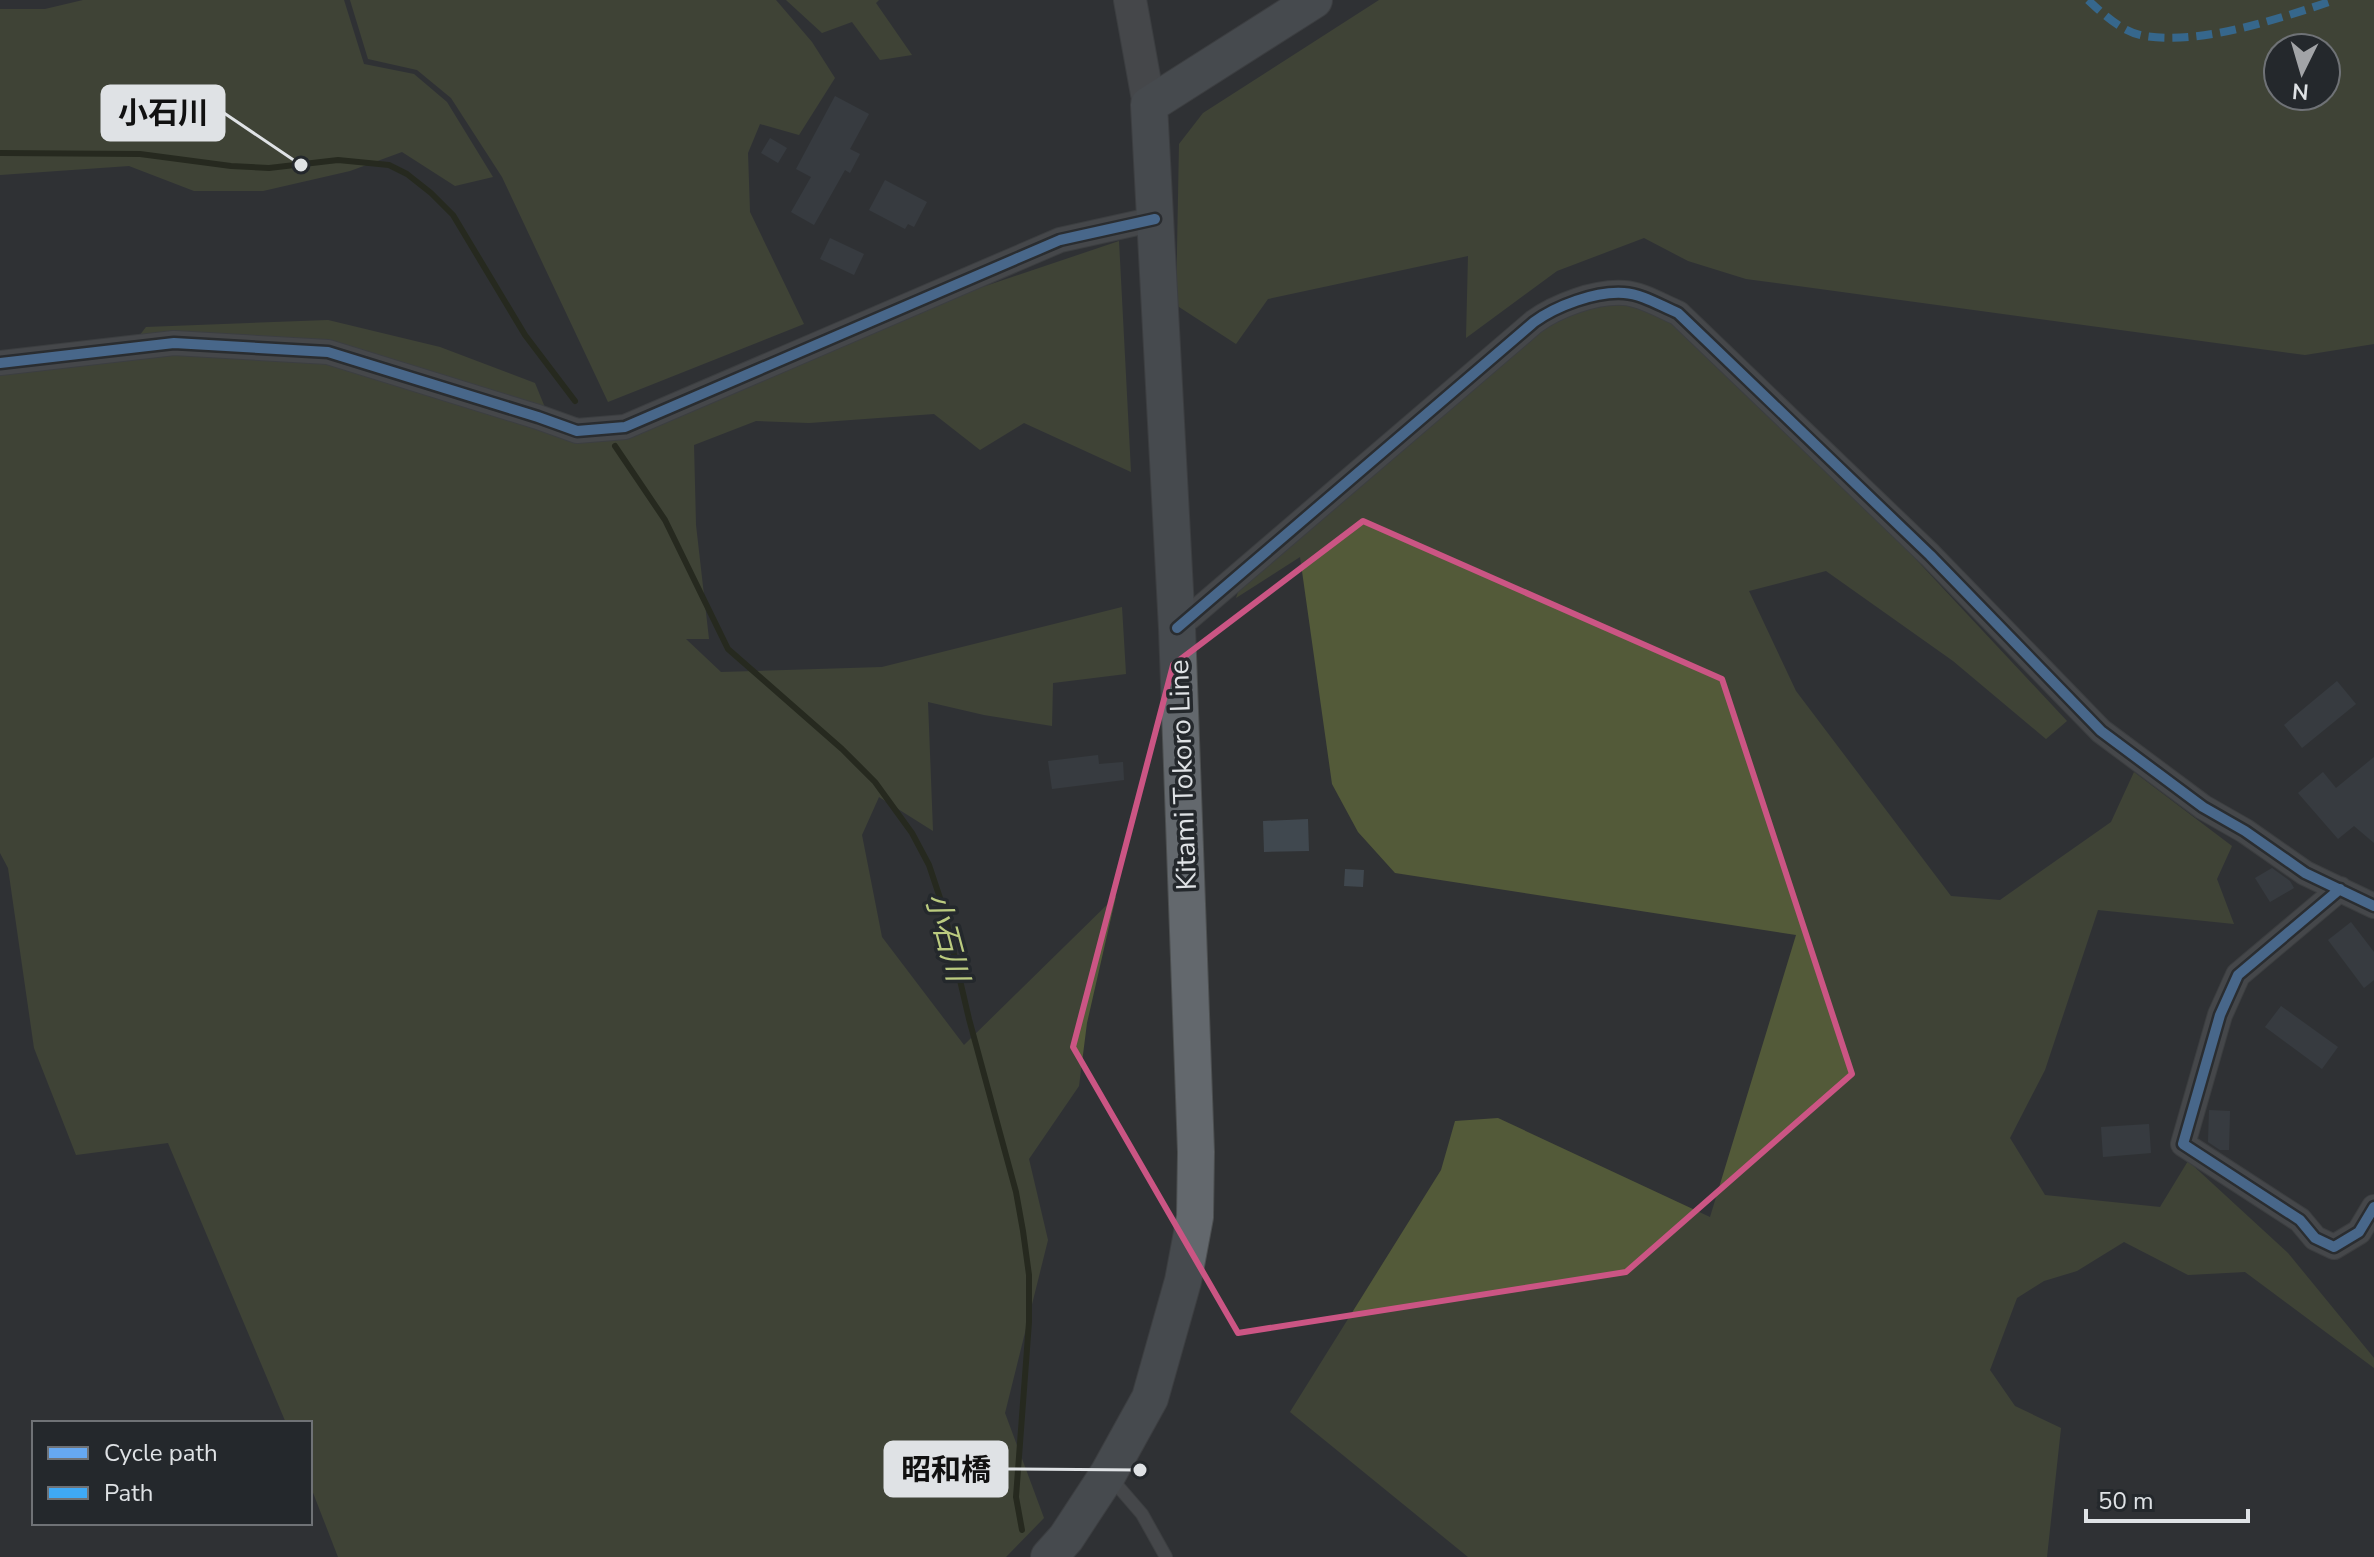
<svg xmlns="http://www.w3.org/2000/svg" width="2374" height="1557" font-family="'Nunito Sans','Noto Sans JP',sans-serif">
<rect width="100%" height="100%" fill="#303234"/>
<path fill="#535a39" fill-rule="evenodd" d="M83,0h261l20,64 50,10 33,28 46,75 -38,9 -53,-34 -52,19 -87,20h-69l-65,-25 -129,9v-166h45z
M350,0h426l36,42 23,36 -36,57 -39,-11 -12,29 2,59 54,112 -196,78 -106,-225 -51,-79 -34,-28 -49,-11z
M786,0h93l-3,3 36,52 -32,5 -28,-38 -30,11z
M1379,0h995v344l-69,11 -559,-76 -58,-18 -44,-23 -87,33 -91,67 2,-82 -200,43 -32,45 -60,-39 3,-161 24,-31zM2278,48h48v48h-48z
M1119,241l12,231 -107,-49 -44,27 -46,-36 -125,9 -53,-2 -62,24 2,80 13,114h-23l35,33 161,-5 240,-60 4,67 -73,9 -1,43 -68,-11 -56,-13 5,129 -54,-34 -17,38 20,102 82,108 152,-149 -29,127 -8,63 -50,73 19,81 -43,173 39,105 -38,39h-668l-28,-72v-62h-24l-118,-280 -92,12 -42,-107 -26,-180 -8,-15v-481l123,-15 23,-30 182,-7 112,27 95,36 20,49 65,8 262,-119z
M1618,298l49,20 188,176 212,227 -21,18 -93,-78 -127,-90 -77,20 47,100 155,205 49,4 111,-78 23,-50 98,74 -15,33 17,45 -136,-14 -53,160 -35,68 35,57 115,12 28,-46 100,92 86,105v10l-129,-96 -57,3 -64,-33 -47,29 -33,10 -27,17 -27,72 25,36 46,22 -14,129h-579l-178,-145 151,-242 14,-49 43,-3 212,99 86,-282 -401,-62 -37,-41 -26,-48 -32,-227 -64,41 7,-21 320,-268z"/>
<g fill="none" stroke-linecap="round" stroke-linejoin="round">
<path stroke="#1b2105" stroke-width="6" d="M0,153l140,1 91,12 38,2 69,-8 51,5 18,9 24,19 22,22 72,120 50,66
M615,446l50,74 63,129 114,100 33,33 37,51 17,32 14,42 26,112 47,173 7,39 6,44v47l-13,175 6,33"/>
</g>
<path fill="#40484f" d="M835,96l34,18 -19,35 10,5 -10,19 -5,-3 -31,55 -23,-13 20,-35 -15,-8z
M770,138l17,10 -9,15 -17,-10z
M885,180l42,22 -13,25 -6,-3 -3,5 -36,-19z
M830,238l34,16 -10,21 -34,-16z
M2337,681l19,23 -54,44 -18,-23z
M1098,755l1,9 24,-2 1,18 -72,9 -4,-28z
M2374,757v86l-20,-17 -16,13 -40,-46 25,-21 13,16z
M1308,819l1,32 -45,1 -1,-31z
M2272,868l18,13 4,7 -24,14 -15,-24z
M1345,869l19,1 -1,17 -19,-1z
M2351,922l23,30v28l-10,8 -36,-48z
M2281,1006l57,41 -16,22 -57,-42z
M2209,1110l21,1 -1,39h-9l-12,-8z
M2149,1124l2,29 -48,4 -2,-30z"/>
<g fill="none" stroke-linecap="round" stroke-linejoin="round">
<defs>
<path id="lane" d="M1110,1477l32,37 24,43"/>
<path id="street" d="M0,363l174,-20 154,9 210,65 39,14 48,-4 435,-187 95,-21
M1177,628l357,-306c22,-16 61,-31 90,-29 18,1 37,13 54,20l252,242 171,176 102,76 42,24 60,42 69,33
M2340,889l-102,86 -18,40 -37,129 117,76 15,18 19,9 25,-15 15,-25"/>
<path id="secondary" d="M1130,0l19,105"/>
<path id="primary" d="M1049,1557l17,-19 42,-64 42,-76 33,-117 12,-64 1,-65 -19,-524 -28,-523 165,-105"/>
</defs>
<use href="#lane" stroke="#4c4f50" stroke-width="14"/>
<use href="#street" stroke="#4c4f50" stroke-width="26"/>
<use href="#secondary" stroke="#4c4f50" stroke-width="34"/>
<use href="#primary" stroke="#4c4f50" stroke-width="38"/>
<use href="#lane" stroke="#616364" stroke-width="12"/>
<use href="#street" stroke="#616364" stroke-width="24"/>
<use href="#secondary" stroke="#5f6265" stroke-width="32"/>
<use href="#primary" stroke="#63686d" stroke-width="36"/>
<path stroke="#3fa9f5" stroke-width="8" stroke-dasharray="16 8" stroke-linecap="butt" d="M2088,0c15,14 35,33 57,36 57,9 136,-18 190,-36"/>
<defs>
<path id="cycleway" d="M0,363l174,-20 154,9 210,65 39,14 48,-4 435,-187 95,-21
M1177,628l357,-306c22,-16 61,-31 90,-29 18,1 37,13 54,20l252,242 171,176 102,76 42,24 60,42 69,33
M2340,889l-102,86 -18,40 -37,129 117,76 15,18 19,9 25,-15 15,-25"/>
</defs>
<use href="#cycleway" stroke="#24282c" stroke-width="15"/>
<use href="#cycleway" stroke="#66a8f1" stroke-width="10"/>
</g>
<path d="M0 0H2374V1557H0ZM1363,521l359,158 130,395 -226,198 -388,61 -165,-286 100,-382z" fill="#303234" fill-opacity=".55" fill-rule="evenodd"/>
<path fill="none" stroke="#cb5584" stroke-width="6" stroke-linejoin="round" d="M1363,521l359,158 130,395 -226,198 -388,61 -165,-286 100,-382z"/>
<g text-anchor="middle" stroke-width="7" stroke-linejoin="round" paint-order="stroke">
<g font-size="28" fill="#dfe2e5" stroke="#24282c">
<text transform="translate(1182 775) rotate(-92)" y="10">Kitami Tokoro Line</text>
</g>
<g font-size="30" font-style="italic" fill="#bbcb7f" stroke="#24282c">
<text transform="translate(947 937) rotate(75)" y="10">小石川</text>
</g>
</g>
<path fill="none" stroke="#dfe2e5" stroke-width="3" d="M301 165L224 113M1140 1470L1007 1469"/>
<g fill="#dfe2e5" stroke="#24282c" stroke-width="3">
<circle cx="301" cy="165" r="8"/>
<circle cx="1140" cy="1470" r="8"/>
</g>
<g fill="#dfe2e5" stroke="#dfe2e5" stroke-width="3">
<rect x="102" y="86" width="122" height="54" rx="8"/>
<rect x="885" y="1442" width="122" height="54" rx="8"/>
</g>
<g font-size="30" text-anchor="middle" font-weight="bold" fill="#111">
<text x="163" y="123">小石川</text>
<text x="946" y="1480">昭和橋</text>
</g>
<rect x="32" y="1421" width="280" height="104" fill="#24282c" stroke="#6f7276" stroke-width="2"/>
<rect x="48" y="1447" width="40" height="12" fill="#66a8f1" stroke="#6f7276" stroke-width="2"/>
<text x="104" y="1461" font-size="24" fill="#dfe2e5">Cycle path</text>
<rect x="48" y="1487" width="40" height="12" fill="#3fa9f5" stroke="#6f7276" stroke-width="2"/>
<text x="104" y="1501" font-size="24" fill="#dfe2e5">Path</text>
<g transform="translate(2302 72) rotate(185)"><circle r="38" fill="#24282c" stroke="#6f7276" stroke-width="2"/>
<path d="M0-6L14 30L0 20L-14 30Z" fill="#a2a4a7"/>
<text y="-12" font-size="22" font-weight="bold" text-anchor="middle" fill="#dfe2e5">N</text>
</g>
<path d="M2086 1509v12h162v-12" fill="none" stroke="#dfe2e5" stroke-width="4"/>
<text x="2098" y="1509" font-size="24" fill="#dfe2e5" stroke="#24282c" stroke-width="6" paint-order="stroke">50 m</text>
</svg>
